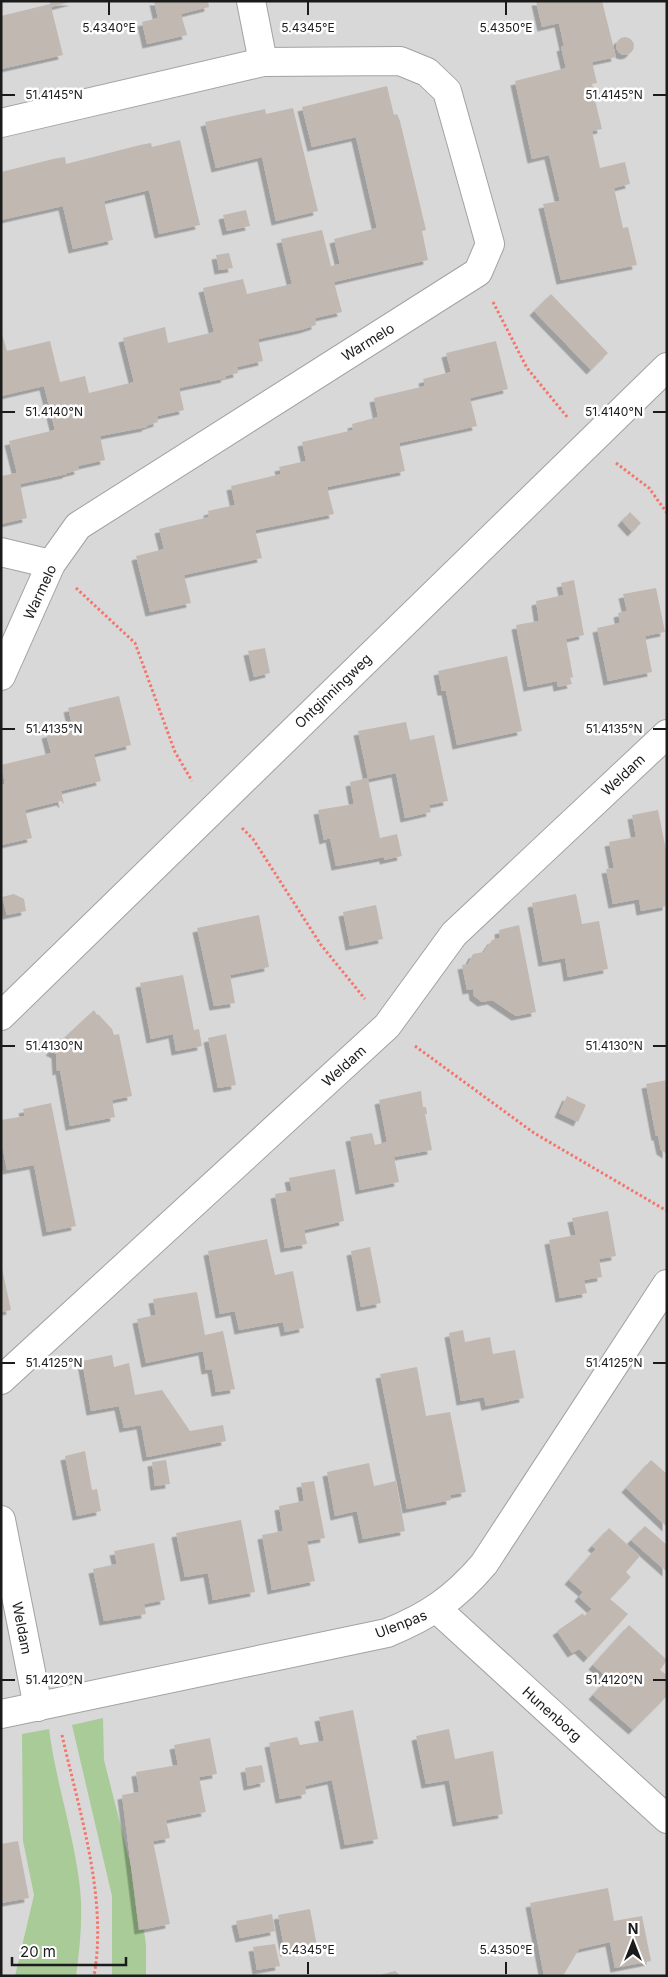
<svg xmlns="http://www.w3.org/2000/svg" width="668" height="1977" font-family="Inter,sans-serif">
<defs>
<filter id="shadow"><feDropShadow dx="-4.5" dy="4.5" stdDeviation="0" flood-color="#0004"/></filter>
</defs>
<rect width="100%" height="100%" fill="#ede8e1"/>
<path fill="#d9d8d8" d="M1,1h666v1975h-666z"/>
<path fill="#a8cb97" d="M103,1718l1,42 36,142 6,43v31h-34v-80l-40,-171z
M49,1729c7,54 25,105 31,159 3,30 0,58 -4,88h-61l19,-81 -11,-54 -1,-107z"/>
<path fill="#c1b8b1" filter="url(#shadow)" d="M50,1h24l-23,6 12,48 -62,14v-53l49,-12z
M154,1h54l1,6 -28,7 6,21 -40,9 -5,-22 16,-4z
M536,1h66l14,56 -24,5 5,21 -6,1 11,45 -10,2 8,37 25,-6 5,22 -16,4 9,40 5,-1 9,38 -76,15 -18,-76 17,-3 -11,-46 -17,4 -17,-78 51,-13 -5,-21 3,-1 -5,-23 -17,4z
M616 46a9 9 0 1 1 18 0a9 9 0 1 1-18 0Z
M387,86l7,29 3,-1 3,7 26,109 -4,1 6,29 -94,22 8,30 -27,6 1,7 -12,4 -46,10 5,22 -26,6 1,6 -13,3 1,2 -47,10 5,22 -27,6 1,6 -12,4 1,1 -47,9 5,24 -27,6 1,4 -12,3v1l-47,10 7,34 -26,6v-48l16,-3 -8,-32 46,-11 -11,-44 -43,10v-65l6,20 43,-10 10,41 25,-6 4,17 45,-11 -11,-44 42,-11 3,16 46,-11 -11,-44 40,-9 4,15 45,-10 -11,-45 41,-9 9,36 9,-2 -6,-25 43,-11 -21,-91 -44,10 -10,-40z
M293,108l25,103 -42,10 -14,-64 -46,11 -11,-46 60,-13 1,5z
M180,140l20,85 -41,9 -10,-44 -45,11 9,39 -40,9 -10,-43 -62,14v-48l52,-13 12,-2 1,7 74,-19 11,-2 1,4z
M246,210l4,16 -23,5 -4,-16z
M229,253l4,15 -14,2 -3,-15z
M551,294l57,59 -17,17 -57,-59z
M496,341l12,48 -38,9 7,28 -78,17 6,28 -78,16 7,27 -79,16 7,28 -78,17 7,28 -41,9 -14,-56 28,-7 -5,-20 50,-12 -1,-6 27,-6 -4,-19 50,-12 -2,-7 27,-6 -4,-19 51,-12 -1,-6 26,-7 -4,-19 51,-12 -2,-7 28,-7 -5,-19z
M630,512l11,11 -9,9 -10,-11z
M574,580l10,55 -18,4 7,38 -3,1 2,6 -14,3 -1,-6 -29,6 -12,-62 23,-4 -3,-20 28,-6 -3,-12z
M656,588l9,44 -20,4 7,36 -44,9 -11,-53 23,-5 -2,-10 9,-2 -4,-17z
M265,648l5,25 -16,4 -6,-26z
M507,656l15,75 -65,14 -11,-54h-4l-4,-20z
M119,696l12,49 -37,9 7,27 -40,10 3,13 -3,-3 -36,9 7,28 -31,7v-60l4,-1 -4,-19 50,-12 -5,-19 27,-6 -5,-20z
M406,722l4,18 24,-5 14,66 -19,4 2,7 -26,6 -9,-45 -28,6 12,59 17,-4 5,22 -18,4v-3l-48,9 -6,-28 -6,2 -6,-30 36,-6 -4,-22 18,-4 -10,-47z
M658,810l9,45v51l-26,5 -2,-12 -26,5 -7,-35 8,-1 -5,-26 27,-5 -4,-22z
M14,894l10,5 2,12 -19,4 -5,-18z
M576,894l6,30 17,-3 9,48 -40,8 -3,-19 -22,4 -11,-59z
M376,905l7,34 -33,7 -7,-34z
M259,915l10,52 -39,8 5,28 -21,3 -17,-78z
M519,925l17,87 -20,4 -24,-16 -10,2 -8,-6 -1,-7 -6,1 -5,-25 6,-1 5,-10 11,-2 8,-12 8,-2 -1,-8z
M183,975l11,55 5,-1 3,17 -26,5 -3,-17 -22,5 -11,-56z
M94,1010l3,5 1,-1 14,15 2,6 5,-1 13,62 -20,4 3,17 -45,9 -10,-56 -3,1 -1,-17 -6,-3z
M226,1034l10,51 -18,3 -10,-50z
M667,1080v74l-6,-4 -3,-14h-2l-10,-52z
M421,1091l2,16h3l1,7h-2l7,36 -38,7 5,25 -39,8 -10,-53 22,-4 3,12 12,-3 -8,-42z
M567,1096l19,9 -8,17 -19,-9z
M51,1103l25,123 -29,6 -13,-67 -27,5 -6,-30v-20l24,-4 -2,-7z
M335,1169l9,52 -40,9 3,14 -22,4 -10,-54 17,-3 -3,-13z
M608,1211l8,45 -17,3 3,18 -18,3 3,13 -27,5 -11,-58 27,-5 -4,-17z
M267,1239l8,36 18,-4 11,57 -19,4 -2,-10 -44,8 -4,-19 -15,3 -12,-63z
M370,1247l11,56 -20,4 -10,-56z
M1,1264l10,46 -10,2z
M197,1292l8,43 18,-4 12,58 -19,3 -4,-23 -6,1 -3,-19 -57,12 -9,-44 19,-4 -3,-16z
M463,1330l2,12 25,-5 3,17 22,-4 9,48 -38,8 -2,-9 -23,4 -12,-68z
M112,1355l2,12 15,-4 6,32 27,-5 28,41 33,-6 3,16 -79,16 -6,-32 -17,3 -5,-22 -28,5 -9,-50z
M417,1367l9,49 24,-4 16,80 -16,3 1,5 -44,9 -27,-135z
M85,1451l7,39 5,-1 4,22 -24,5 -12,-60z
M166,1460l4,24 -15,2 -3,-24z
M651,1460l16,14v53l-41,-39z
M369,1463l5,23 22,-5 9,50 -42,8 -6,-28 -22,5 -8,-44z
M314,1481l11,57 -18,3 8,40 -43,9 -10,-55 21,-4 -4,-25 25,-5 -3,-18z
M241,1520l14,72 -42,8 -5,-27 -23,4 -9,-44z
M645,1526l22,19v27l-36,-32z
M609,1528l31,28 -14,16 5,5 -21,22 18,15 -40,44 -9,-9 -7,4 -15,-22 26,-18 1,3 8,-7 -13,-12 4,-5 -14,-12 27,-31 -4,-3z
M154,1543l11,57 -21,4 2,10 -42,7 -11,-52 24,-5 -3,-13z
M629,1625l38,35 -7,10 7,5v21l-34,34 -40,-35 15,-17 -15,-13z
M353,1710l25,129 -33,6 -13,-65 -27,6 1,8 -26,5 -11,-56 28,-6 3,8 24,-4 -5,-24z
M449,1729l6,30 38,-8 10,63 -46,8 -8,-42 -23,4 -10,-48z
M210,1738l7,36 -18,3 7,35 -40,8 4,18 -17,3 17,83 -31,6 -17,-135 17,-3 -3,-20 42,-7 -4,-20z
M262,1765l3,17 -17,4 -3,-18z
M18,1841l11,57 -28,5v-59z
M608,1888l6,33 28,-5 9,45 -36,7 -5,-26 -31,7 -16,27h-19l-14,-73z
M310,1909l7,37 -32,6 -7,-37z
M272,1914l3,17 -35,7 -4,-17z
M275,1944l5,22 -23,4 -4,-23z
M395,1971l6,5h-21v-1z"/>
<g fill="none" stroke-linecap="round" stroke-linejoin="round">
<defs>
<path id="minor" d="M251,1l12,61
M1,123l262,-61 137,-1 27,11 20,19 43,153 -12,28 -400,254 -27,38 -50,112
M1,552l50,12
M1,1016l666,-649
M1,1380l386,-354 67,-92 213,-200
M1,1520l37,187
M437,1609l230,210
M1,1714l386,-81c42,-17 68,-35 97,-69l183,-280"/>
</defs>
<use href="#minor" stroke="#a2a2a2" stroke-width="30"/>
<path stroke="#f4756b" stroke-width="3" stroke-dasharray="2.5 2.5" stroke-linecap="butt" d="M493,302l34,66 41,50
M616,463l33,25 18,25
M76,588l59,55 40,109 17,29
M242,828l11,11 68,106 44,54
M415,1046l119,87 133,78
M62,1735c17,76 46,163 32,241"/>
<use href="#minor" stroke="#fff" stroke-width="28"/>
</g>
<path fill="none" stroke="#1b1b1b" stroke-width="2" d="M109,2v13M308,2v13M506,2v13M2,95h13M653,95h13M2,412h13M653,412h13M2,729h13M653,729h13M2,1046h13M653,1046h13M2,1363h13M653,1363h13M2,1680h13M653,1680h13M308,1962v12M506,1962v12"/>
<g text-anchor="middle" stroke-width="5" stroke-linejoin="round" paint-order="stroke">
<g font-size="14" fill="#1b1b1b" stroke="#fff">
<text transform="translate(368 342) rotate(-32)" y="5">Warmelo</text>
<text transform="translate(40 592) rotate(-65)" y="5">Warmelo</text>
<text transform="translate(333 691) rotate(-44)" y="5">Ontginningweg</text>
<text transform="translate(623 775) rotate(-43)" y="5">Weldam</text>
<text transform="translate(344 1066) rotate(-42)" y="5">Weldam</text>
<text transform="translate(401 1624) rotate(-21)" y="5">Ulenpas</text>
<text transform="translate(22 1628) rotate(79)" y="5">Weldam</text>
<text transform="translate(552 1714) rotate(42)" y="5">Hunenborg</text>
</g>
</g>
<g font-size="12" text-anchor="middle" fill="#1b1b1b" stroke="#fff" stroke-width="5" stroke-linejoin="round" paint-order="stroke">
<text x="109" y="32">5.4340°E</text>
<text x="308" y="32">5.4345°E</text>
<text x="506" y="32">5.4350°E</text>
<text x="54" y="99">51.4145°N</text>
<text x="614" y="99">51.4145°N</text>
<text x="54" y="416">51.4140°N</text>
<text x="614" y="416">51.4140°N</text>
<text x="54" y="733">51.4135°N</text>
<text x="614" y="733">51.4135°N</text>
<text x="54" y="1050">51.4130°N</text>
<text x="614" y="1050">51.4130°N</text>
<text x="54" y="1367">51.4125°N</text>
<text x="614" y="1367">51.4125°N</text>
<text x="54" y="1684">51.4120°N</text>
<text x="614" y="1684">51.4120°N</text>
<text x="308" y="1954">5.4345°E</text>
<text x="506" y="1954">5.4350°E</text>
</g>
<rect width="668" height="1977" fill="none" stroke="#1b1b1b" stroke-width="5"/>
<g transform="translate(633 1942)" stroke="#ffffff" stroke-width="4" paint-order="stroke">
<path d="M0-4L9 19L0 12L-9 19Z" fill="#1b1b1b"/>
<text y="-8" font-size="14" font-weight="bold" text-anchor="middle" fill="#1b1b1b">N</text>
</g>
<path d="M12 1957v8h114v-8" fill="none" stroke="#1b1b1b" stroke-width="2.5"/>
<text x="20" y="1957" font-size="15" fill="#1b1b1b" stroke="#ffffff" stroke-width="4" paint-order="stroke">20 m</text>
</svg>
